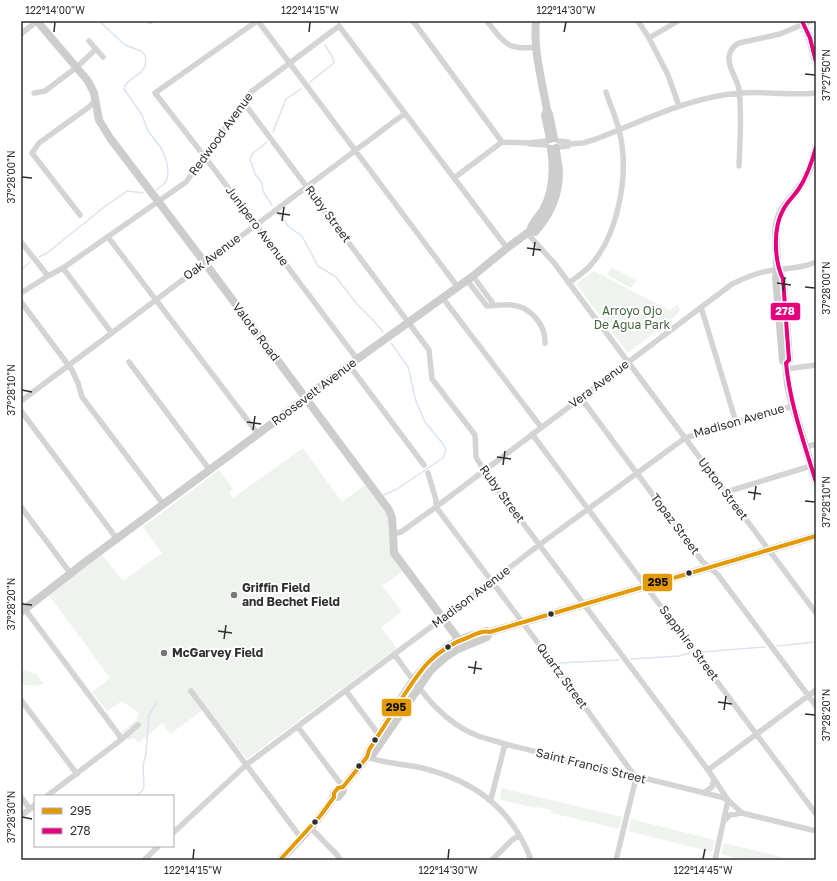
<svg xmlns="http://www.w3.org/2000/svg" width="837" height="881" font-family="'Golos Text',sans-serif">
<rect width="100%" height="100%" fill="#fff"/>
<path fill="#eef4ed" d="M611,267l25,13 -5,8 -24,-13z
M594,271l75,39 8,-5 3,4 -2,5 -50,39 -52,-69z
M303,448l39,54 23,-17 23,30 1,28 3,14 11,14 -21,15 20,25 -21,17 16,20 -150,111 -41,-51 -36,26 -8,-11 -17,15 -6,4 -6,-4 -5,2 -7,-8 15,-12 3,-7 -17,-12 -15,10 -15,-19 18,-14 -62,-84 54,-39 21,26 39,-28 -19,-26 76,-57 14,19 -4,3 4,6z
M23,670l13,4 8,10 -10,2 -13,-2v-13z
M501,788l121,29 -3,12 -68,-16v-3l-14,-3 -1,1 -36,-8z
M631,819l84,21 -3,12 -84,-21z
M724,843l71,17h-51l-23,-6z"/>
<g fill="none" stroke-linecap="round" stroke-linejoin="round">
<path stroke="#dbe2f0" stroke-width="1.5" d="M99,21l26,24 16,6 4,4c5,22 -18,20 -21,34l18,26 6,16 14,18 5,14 1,11 -2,7 -2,3 -8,6
M310,82l24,-19 -1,-5 -8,-13
M273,132l13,-33 15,-10
M267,142l-15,12 -2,5 5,15 7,9 1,8 9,14
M279,214l9,12 14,10 16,30 18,11 20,26 17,17 10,12
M39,257l8,-4 56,-45 24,-17 16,2
M21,270l9,-8
M384,495l13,-6 46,-31 3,-8 -3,-6 -18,-22 -9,-21 -8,-34 -17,-24
M777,646l39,-4
M702,652l63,-5
M631,659l48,-3 10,-3
M559,663l60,-3
M136,796l6,-5 2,-4 -1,-21 3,-13 3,-38 8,-12"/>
<path stroke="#d4d4d4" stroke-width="5.5" d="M150,21h1
M257,21l-102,72 50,64 152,202
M258,21l199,265
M413,21l89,121
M487,21c16,21 21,30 49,26
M638,21l11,17 19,37 11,31
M21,34l16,-13
M649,38l29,-17
M89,41l14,16
M34,93l11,-2 32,-24 19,-18
M244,103l185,247 3,29 43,56 1,22 8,14 224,299 20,30
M569,144l14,-1 13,-4c47,-18 93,-42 144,-46 25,-2 51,3 76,0
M547,145l-17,-1 -2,-1 19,-2
M558,147l10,-1 1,-2 -1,-2 -10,-1
M739,166c1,-26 3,-51 0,-77 -2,-11 -11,-20 -10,-32 1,-7 4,-11 10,-14l41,-9 31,-13
M454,178l48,-36 26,1
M80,215l-48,-62 7,-10 50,-36 7,-7
M527,233l28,31 14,19 247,330
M108,237l150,197
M21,242l27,34
M63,268l48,64
M473,276l19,26 1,4
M467,280l20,26c8,0 16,-2 24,-1 19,1 35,20 34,38
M569,283c6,-5 14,-10 19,-15 31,-32 42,-96 31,-138 -3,-13 -9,-25 -13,-38
M21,293l27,-17 15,-8 123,-86 65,-90 88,-66 168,222
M442,297l99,130
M21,302l51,68 6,13 4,14 81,107
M701,307l35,115
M129,362l80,107
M349,365l75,100
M786,369l30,-4
M581,398l121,163 16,14 98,131
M21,401l383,-287
M21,411l96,128
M532,434l284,380
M806,447l10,-3
M428,473l8,27v7l120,160 80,111 -20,82
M726,492l85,-26
M21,507l50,67
M393,534l8,-2 35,-25 296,-223c15,-7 28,-13 44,-14 14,-2 27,-2 40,-8
M21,604l101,135
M394,654c24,32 45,67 84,82 9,3 18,5 27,8l216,53 7,3 14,13 74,18
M191,691l110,147
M346,691l33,44
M21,700l56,74
M298,727l45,60
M367,757c17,6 34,7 51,10 54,12 94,40 113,93
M708,770l108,-80
M704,793l8,-6 2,-8
M47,796l75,-57 16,-14
M21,797l9,12
M491,799l14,-55
M21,816l14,-11
M726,819l4,-4 12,-2
M310,827l28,29 2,4
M173,833l73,-68 245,-183 48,-37 146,-107 108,-32
M144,860l15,-14
M492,860l20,-20 7,-4
M715,860l13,-60"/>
<path stroke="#cdcdcd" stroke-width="8" d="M37,21l51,60 6,12 5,27 11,18 95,125 184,247 3,8 2,35 65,87 4,7
M536,21c-3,29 6,60 11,89
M802,21l8,17 6,24
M550,139l-5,-24 2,-5 2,4 5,24
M551,149c3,20 2,43 -8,61 -4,6 -12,14 -13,21l5,1c15,-17 24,-37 24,-59 0,-9 -3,-16 -3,-25
M778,269l5,10 6,81 -3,3 2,22 5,21 23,76
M786,363l-3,-2 -7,-83c4,-21 -5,-43 4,-64 4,-9 11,-15 16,-22 10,-13 17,-29 20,-45
M21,612l63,-49 174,-129 91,-69 124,-89 34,-28 23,-17
M367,757l2,-7c26,-37 45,-87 88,-109 9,-5 19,-7 29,-10l4,1 326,-96
M334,797h4l5,-6v-4l24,-30 6,-3 58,-84 15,-13 12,-8 29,-12 3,-5
M280,860c11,-11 54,-55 54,-67"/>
<defs>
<path id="bus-1" d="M280,860l41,-45 13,-18v-4l4,-5 5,-1 24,-30 2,-7c10,-16 20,-31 30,-47 20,-31 33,-53 70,-66 7,-3 14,-7 21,-5l326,-96"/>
<path id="bus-2" d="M802,21l8,17 6,24
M816,147c-4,15 -9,30 -18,43 -5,7 -11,12 -15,20 -10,18 -9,50 0,69l6,81 -3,3c4,41 18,80 30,119"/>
</defs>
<use href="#bus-1" stroke="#fff" stroke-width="7"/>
<use href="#bus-2" stroke="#fff" stroke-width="7"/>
<use href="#bus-1" stroke="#e39a05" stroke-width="4"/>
<use href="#bus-2" stroke="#e5007d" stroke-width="4"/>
</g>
<path fill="none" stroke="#2f2f2f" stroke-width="1.5" d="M54,32l1,-10M309,32l1,-10M564,32l2,-10M805,74l10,1M22,177l10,1M277,213l13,2M282,221l2,-14M527,248l14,2M533,256l2,-14M777,283l14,2M805,287l10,1M783,291l2,-14M22,390l10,2M247,422l14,2M253,430l2,-14M497,457l14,2M503,465l2,-14M748,492l13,2M754,500l2,-14M805,501l10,1M22,604l10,1M218,631l14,2M224,639l2,-14M468,667l14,2M474,674l2,-13M718,702l14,2M724,710l2,-14M805,714l10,1M22,817l10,2M193,859l1,-10M448,859l1,-10M703,859l2,-10"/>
<g fill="#2f2f2f" stroke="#fff" stroke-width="1.5">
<circle cx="689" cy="573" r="3.5"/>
<circle cx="551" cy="614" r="3.5"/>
<circle cx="448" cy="647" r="3.5"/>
<circle cx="375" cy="740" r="3.5"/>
<circle cx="359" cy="766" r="3.5"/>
<circle cx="315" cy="822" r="3.5"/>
</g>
<g fill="#787878" stroke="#fff" stroke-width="1.5">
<circle cx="234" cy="595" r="4"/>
<circle cx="164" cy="653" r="4"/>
</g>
<g text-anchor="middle" stroke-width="4" stroke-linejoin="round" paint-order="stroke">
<g font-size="12" fill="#2f2f2f" stroke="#fff">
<text transform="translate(221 134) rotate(-54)" y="4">Redwood Avenue</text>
<text transform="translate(328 214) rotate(53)" y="4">Ruby Street</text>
<text transform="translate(257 226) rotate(53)" y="4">Junipero Avenue</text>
<text transform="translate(212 257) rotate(-37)" y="4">Oak Avenue</text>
<text transform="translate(256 332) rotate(53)" y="4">Valota Road</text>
<text transform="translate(599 384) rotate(-37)" y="4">Vera Avenue</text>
<text transform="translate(314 392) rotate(-37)" y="4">Roosevelt Avenue</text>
<text transform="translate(739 421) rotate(-16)" y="4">Madison Avenue</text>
<text transform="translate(723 489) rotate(53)" y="4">Upton Street</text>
<text transform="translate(502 494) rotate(54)" y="4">Ruby Street</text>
<text transform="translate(675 524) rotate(53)" y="4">Topaz Street</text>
<text transform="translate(471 597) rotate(-37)" y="4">Madison Avenue</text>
<text transform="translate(689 643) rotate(53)" y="4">Sapphire Street</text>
<text transform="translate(562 676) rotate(54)" y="4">Quartz Street</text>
<text transform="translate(591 766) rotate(14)" y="4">Saint Francis Street</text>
</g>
<g font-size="12" fill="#486640" stroke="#fff">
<text x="632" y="315">Arroyo Ojo<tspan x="632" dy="14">De Agua Park</tspan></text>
</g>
<g font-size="12" font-weight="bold" fill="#2f2f2f" stroke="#fff" text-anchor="start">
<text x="242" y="592">Griffin Field<tspan x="242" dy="14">and Bechet Field</tspan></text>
<text x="172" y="657">McGarvey Field</text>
</g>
</g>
<g stroke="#fff" stroke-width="1.5">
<rect x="770" y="302" width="31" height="19" rx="4" fill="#e5007d"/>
<rect x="642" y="573" width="31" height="19" rx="4" fill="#e39a05"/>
<rect x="381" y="698" width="31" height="19" rx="4" fill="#e39a05"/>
</g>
<g font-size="11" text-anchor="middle" font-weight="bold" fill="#fff">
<text x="785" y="315">278</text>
</g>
<g font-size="11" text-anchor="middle" font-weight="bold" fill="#111">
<text x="658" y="586">295</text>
<text x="396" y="711">295</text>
</g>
<rect width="837" height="881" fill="none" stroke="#ffffff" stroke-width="44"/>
<rect x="34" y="795" width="140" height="52" fill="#ffffff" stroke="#acacac"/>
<rect x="42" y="808" width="20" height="6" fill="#e39a05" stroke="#acacac"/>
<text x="70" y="815" font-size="12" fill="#2f2f2f">295</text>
<rect x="42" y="828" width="20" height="6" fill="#e5007d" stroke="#acacac"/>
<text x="70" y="835" font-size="12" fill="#2f2f2f">278</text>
<rect x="22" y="22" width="793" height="837" fill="none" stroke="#2f2f2f" stroke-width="1.5"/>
<g font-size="10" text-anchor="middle" fill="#2f2f2f">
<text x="55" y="14">122°14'00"W</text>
<text x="310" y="14">122°14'15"W</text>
<text x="566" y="14">122°14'30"W</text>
<text transform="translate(826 75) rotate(-90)" y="4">37°27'50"N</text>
<text transform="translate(11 177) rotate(-90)" y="4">37°28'00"N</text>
<text transform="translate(826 288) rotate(-90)" y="4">37°28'00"N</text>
<text transform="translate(11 390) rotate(-90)" y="4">37°28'10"N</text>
<text transform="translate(826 502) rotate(-90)" y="4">37°28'10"N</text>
<text transform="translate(11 604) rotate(-90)" y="4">37°28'20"N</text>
<text transform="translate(826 715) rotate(-90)" y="4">37°28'20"N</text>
<text transform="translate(11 817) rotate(-90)" y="4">37°28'30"N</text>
<text x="193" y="874">122°14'15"W</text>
<text x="448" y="874">122°14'30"W</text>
<text x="703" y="874">122°14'45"W</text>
</g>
</svg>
